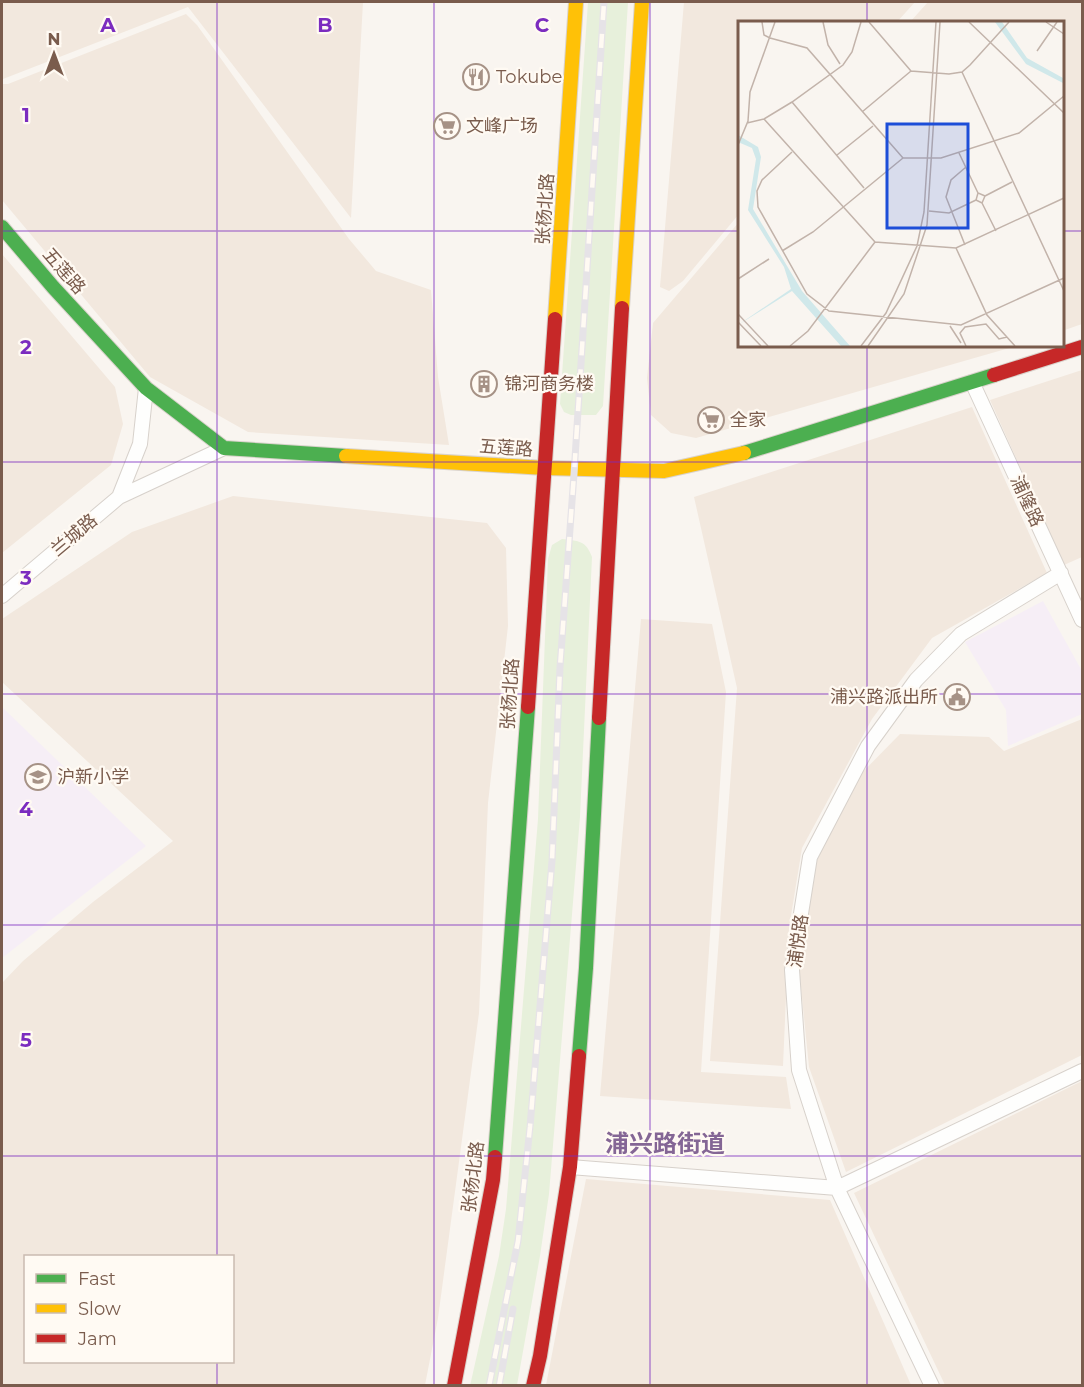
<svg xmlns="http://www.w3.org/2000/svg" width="1084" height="1387" font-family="Montserrat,'Noto Sans SC',sans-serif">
<rect width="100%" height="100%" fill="#f9f5f0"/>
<path fill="#f2e8de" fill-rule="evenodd" d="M2,2h361l-12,216 -163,-211 -185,72h-1z
M684,2h231l-18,20h-158v192l-56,67 -14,10 -9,-4z
M928,2h154v322l-20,7v-309h-152z
M186,14l11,11 152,214 27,32 55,19 7,87 11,68 -201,-13 -98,-55 -148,-177v-116h6z
M739,222v123h281l-324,93 -25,-5 -20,-18 -4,-37 6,-55z
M2,254l113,133 8,37 -12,41 -109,88z
M1082,370v187l-18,8 -74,-165z
M972,407l75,166 -115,65 -60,81 -70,129 -13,80 -6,138 -73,-5 27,-373 -43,-191z
M233,496l254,27 19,25 2,78 -20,177 -9,210 -41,305 -13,67h-423v-402l21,-22 70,-59 80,-61 -171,-159v-63l130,-87zM26,1256h206v106h-206z
M641,619l71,5 14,68 -25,380 85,5 5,32 -191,-13z
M1082,719v336l-236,117 -37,-105 -10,-99 18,-107 32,-75 51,-52 89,3 15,14z
M1082,1081v304h-137l-91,-192z
M586,1179l244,21 81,185h-365z"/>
<path fill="#f6eef6" d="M1043,601l39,70v43l-74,32 -2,-36 -41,-68z
M2,707l144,139 -144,112z"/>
<path fill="#e7f0db" d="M588,2h40l-25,404 -7,9h-25l-7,-3 -4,-8z
M562,539c16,2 24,1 30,18l-12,260 -31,377 -9,62 -23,129 -47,1 29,-130 7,-47 32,-390 10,-260 4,-14z"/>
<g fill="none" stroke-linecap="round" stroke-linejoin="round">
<defs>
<path id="street" d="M972,382l110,238
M119,497l21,-53 6,-56
M2,596l117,-99 105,-49
M570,1167l267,21 245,-117
M932,1386l-95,-198 -38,-118 -7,-100 18,-113 58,-111 48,-66 45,-46 100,-61"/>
<path id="fast" d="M2,227l51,60 93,101 78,60 122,8
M744,453l250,-78
M579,1056l7,-88 13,-250
M495,1157l33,-450"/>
<path id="slow" d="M622,308l20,-306
M555,319l21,-317
M346,456l199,12 119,3 80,-18"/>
<path id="jam" d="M994,375l88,-28
M528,707l27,-388
M599,718l23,-410
M454,1386l39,-206 2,-23
M533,1386l7,-30 30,-189 9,-111"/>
</defs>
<use href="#street" stroke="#d7d1cb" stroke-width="16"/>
<use href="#fast" stroke="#d9d2cb" stroke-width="16"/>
<use href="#slow" stroke="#d9d2cb" stroke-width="16"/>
<use href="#jam" stroke="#d9d2cb" stroke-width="16"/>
<use href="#street" stroke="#fefefd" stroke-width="14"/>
<use href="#fast" stroke="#4caf50" stroke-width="14"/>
<use href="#slow" stroke="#ffc107" stroke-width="14"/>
<use href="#jam" stroke="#c62828" stroke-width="14"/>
<defs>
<path id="rail" d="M489,1386l29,-145 12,-114 22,-266 8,-194 14,-193 30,-472
M499,1386l14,-77"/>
</defs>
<use href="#rail" stroke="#e6e3e7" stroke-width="7"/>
<use href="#rail" stroke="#fffaf3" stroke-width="4.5" stroke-dasharray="14" stroke-linecap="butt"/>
</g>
<path fill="none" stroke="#7b2cbf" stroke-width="1.5" stroke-opacity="0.55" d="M217,2v1254M434,2v1384M650,2v1384M867,2v20M2,231h737M1062,231h20M867,345v1041M2,462h1080M2,694h1080M2,925h1080M2,1156h1080M217,1362v24"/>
<defs>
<symbol id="restaurant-ring" viewBox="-11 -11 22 22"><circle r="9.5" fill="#fffaf3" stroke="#a69286" stroke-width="1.5"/><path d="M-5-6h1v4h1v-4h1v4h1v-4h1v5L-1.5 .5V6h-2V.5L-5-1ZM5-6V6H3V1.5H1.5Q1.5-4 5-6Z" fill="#a69286"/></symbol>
<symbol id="supermarket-ring" viewBox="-11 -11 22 22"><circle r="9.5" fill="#fffaf3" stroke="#a69286" stroke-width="1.5"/><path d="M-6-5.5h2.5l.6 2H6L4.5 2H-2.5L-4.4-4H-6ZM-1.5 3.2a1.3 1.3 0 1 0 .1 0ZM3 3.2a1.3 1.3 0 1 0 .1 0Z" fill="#a69286"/></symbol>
<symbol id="building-ring" viewBox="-11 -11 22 22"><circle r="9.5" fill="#fffaf3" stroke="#a69286" stroke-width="1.5"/><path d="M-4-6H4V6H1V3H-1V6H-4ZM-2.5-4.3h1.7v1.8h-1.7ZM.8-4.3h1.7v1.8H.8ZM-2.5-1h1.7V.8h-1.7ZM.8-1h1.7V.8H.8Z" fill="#a69286"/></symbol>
<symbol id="civic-ring" viewBox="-11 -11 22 22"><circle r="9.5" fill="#fffaf3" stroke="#a69286" stroke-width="1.5"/><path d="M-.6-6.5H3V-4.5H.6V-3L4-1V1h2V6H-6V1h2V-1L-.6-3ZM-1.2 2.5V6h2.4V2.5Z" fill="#a69286"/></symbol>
<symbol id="school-ring" viewBox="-11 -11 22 22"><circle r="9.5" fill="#fffaf3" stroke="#a69286" stroke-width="1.5"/><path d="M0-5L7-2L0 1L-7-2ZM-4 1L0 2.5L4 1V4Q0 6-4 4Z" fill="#a69286"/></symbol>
</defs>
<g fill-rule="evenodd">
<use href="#restaurant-ring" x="461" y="62" width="30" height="30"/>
<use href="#supermarket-ring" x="432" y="111" width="30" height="30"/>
<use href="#building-ring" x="469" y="369" width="30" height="30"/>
<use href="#supermarket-ring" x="696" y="405" width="30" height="30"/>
<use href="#civic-ring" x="942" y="682" width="30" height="30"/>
<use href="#school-ring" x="23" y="762" width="30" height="30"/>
</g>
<g text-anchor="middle" stroke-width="4.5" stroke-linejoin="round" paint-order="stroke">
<g font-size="18" fill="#7a5c4d" stroke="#fffaf3" text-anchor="start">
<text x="496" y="83">Tokube</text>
<text x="466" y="132">文峰广场</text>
<text x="504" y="390">锦河商务楼</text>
<text x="730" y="426">全家</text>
<text x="938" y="703" text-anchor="end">浦兴路派出所</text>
<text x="57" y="783">沪新小学</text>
</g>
<g font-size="18" fill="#7a5c4d" stroke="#fffaf3">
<text transform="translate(545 209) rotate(-86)" y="6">张杨北路</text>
<text transform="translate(64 271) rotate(49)" y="6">五莲路</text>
<text transform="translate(506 448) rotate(4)" y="6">五莲路</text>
<text transform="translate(1027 501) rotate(65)" y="6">浦隆路</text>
<text transform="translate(74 535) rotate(-40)" y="6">兰城路</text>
<text transform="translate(510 694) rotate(-86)" y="6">张杨北路</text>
<text transform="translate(798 941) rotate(-82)" y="6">浦悦路</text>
<text transform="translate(473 1177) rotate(-83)" y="6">张杨北路</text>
</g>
<g font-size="24" font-weight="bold" fill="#846695" stroke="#fffaf3">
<text x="665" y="1152">浦兴路街道</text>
</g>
</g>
<g transform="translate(738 21)">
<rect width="326" height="326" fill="#f9f5f0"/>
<path d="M257,1h7l25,36 36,20v5l-37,-19zM0,114l20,12 3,10 -8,52 49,82 48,55h-9l-49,-55 -54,34 53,-36 -7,-22 -36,-57 8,-51 -4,-11 -14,-6z" fill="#d0e8ea"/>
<path fill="none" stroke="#c2b3aa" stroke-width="1.5" d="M24,1l2,13 6,3M85,1l5,23 12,19M131,1l42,49 38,3 13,-2 8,-7 39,-43M231,1l95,91M308,1l18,12M32,17l37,10 96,110h38l78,-25 45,-37M299,30l20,-29M224,51l102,219M54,81l72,86M124,91l49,-41M26,98l111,123 81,6 108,-50M9,102l17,-4 28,-17 51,-37 9,-13 9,-30M0,124l10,-24 2,-29 25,-70M54,131l-30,28 -5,11 1,16 49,87 22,17 132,14 103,-47M221,132l19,40 7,3 -3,7 -6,-3 2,-7M99,134l36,-29M247,175l27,-14M244,182l14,28M191,190l20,2 27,-13M227,224l-19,-48 5,-17 15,-13M218,227l31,67 28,31M44,230l31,-19 90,-74M0,258l31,-20M0,293l30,32M0,301l23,24M212,305l11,17M52,325l18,-15 67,-89M123,325l25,-33 31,-67 7,-34 12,-190M130,325l36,-52 23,-69 13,-203M228,325l-6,-13 5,-6 21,-3 13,15 8,-2"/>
<path fill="#1d4ed8" fill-opacity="0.15" stroke="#1d4ed8" stroke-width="3" d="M149,103h81v104h-81z"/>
<rect width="326" height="326" fill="none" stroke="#7a5c4d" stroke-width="3"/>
</g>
<g font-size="20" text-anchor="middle" font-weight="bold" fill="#7b2cbf" stroke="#fffaf3" stroke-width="4.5" stroke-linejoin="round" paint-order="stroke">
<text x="108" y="32">A</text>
<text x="325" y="32">B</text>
<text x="542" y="32">C</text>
<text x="26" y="122">1</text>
<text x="26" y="354">2</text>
<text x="26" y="585">3</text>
<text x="26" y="816">4</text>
<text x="26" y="1047">5</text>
</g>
<rect width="1084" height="1387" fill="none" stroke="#7a5c4d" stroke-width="6"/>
<rect x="24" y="1255" width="210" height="108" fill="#fffaf3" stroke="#cabbb1" stroke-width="1.5"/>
<rect x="36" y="1274" width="30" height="9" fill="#4caf50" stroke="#cabbb1" stroke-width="1.5"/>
<text x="78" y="1285" font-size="18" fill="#7a5c4d">Fast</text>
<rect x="36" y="1304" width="30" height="9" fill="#ffc107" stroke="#cabbb1" stroke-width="1.5"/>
<text x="78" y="1315" font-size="18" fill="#7a5c4d">Slow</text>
<rect x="36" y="1334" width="30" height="9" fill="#c62828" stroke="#cabbb1" stroke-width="1.5"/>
<text x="78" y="1345" font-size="18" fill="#7a5c4d">Jam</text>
<g transform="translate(54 54)" stroke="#fffaf3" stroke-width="4.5" paint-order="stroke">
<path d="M0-4.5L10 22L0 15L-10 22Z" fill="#7a5c4d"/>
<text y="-9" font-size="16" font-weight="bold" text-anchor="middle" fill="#7a5c4d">N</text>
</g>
</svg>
